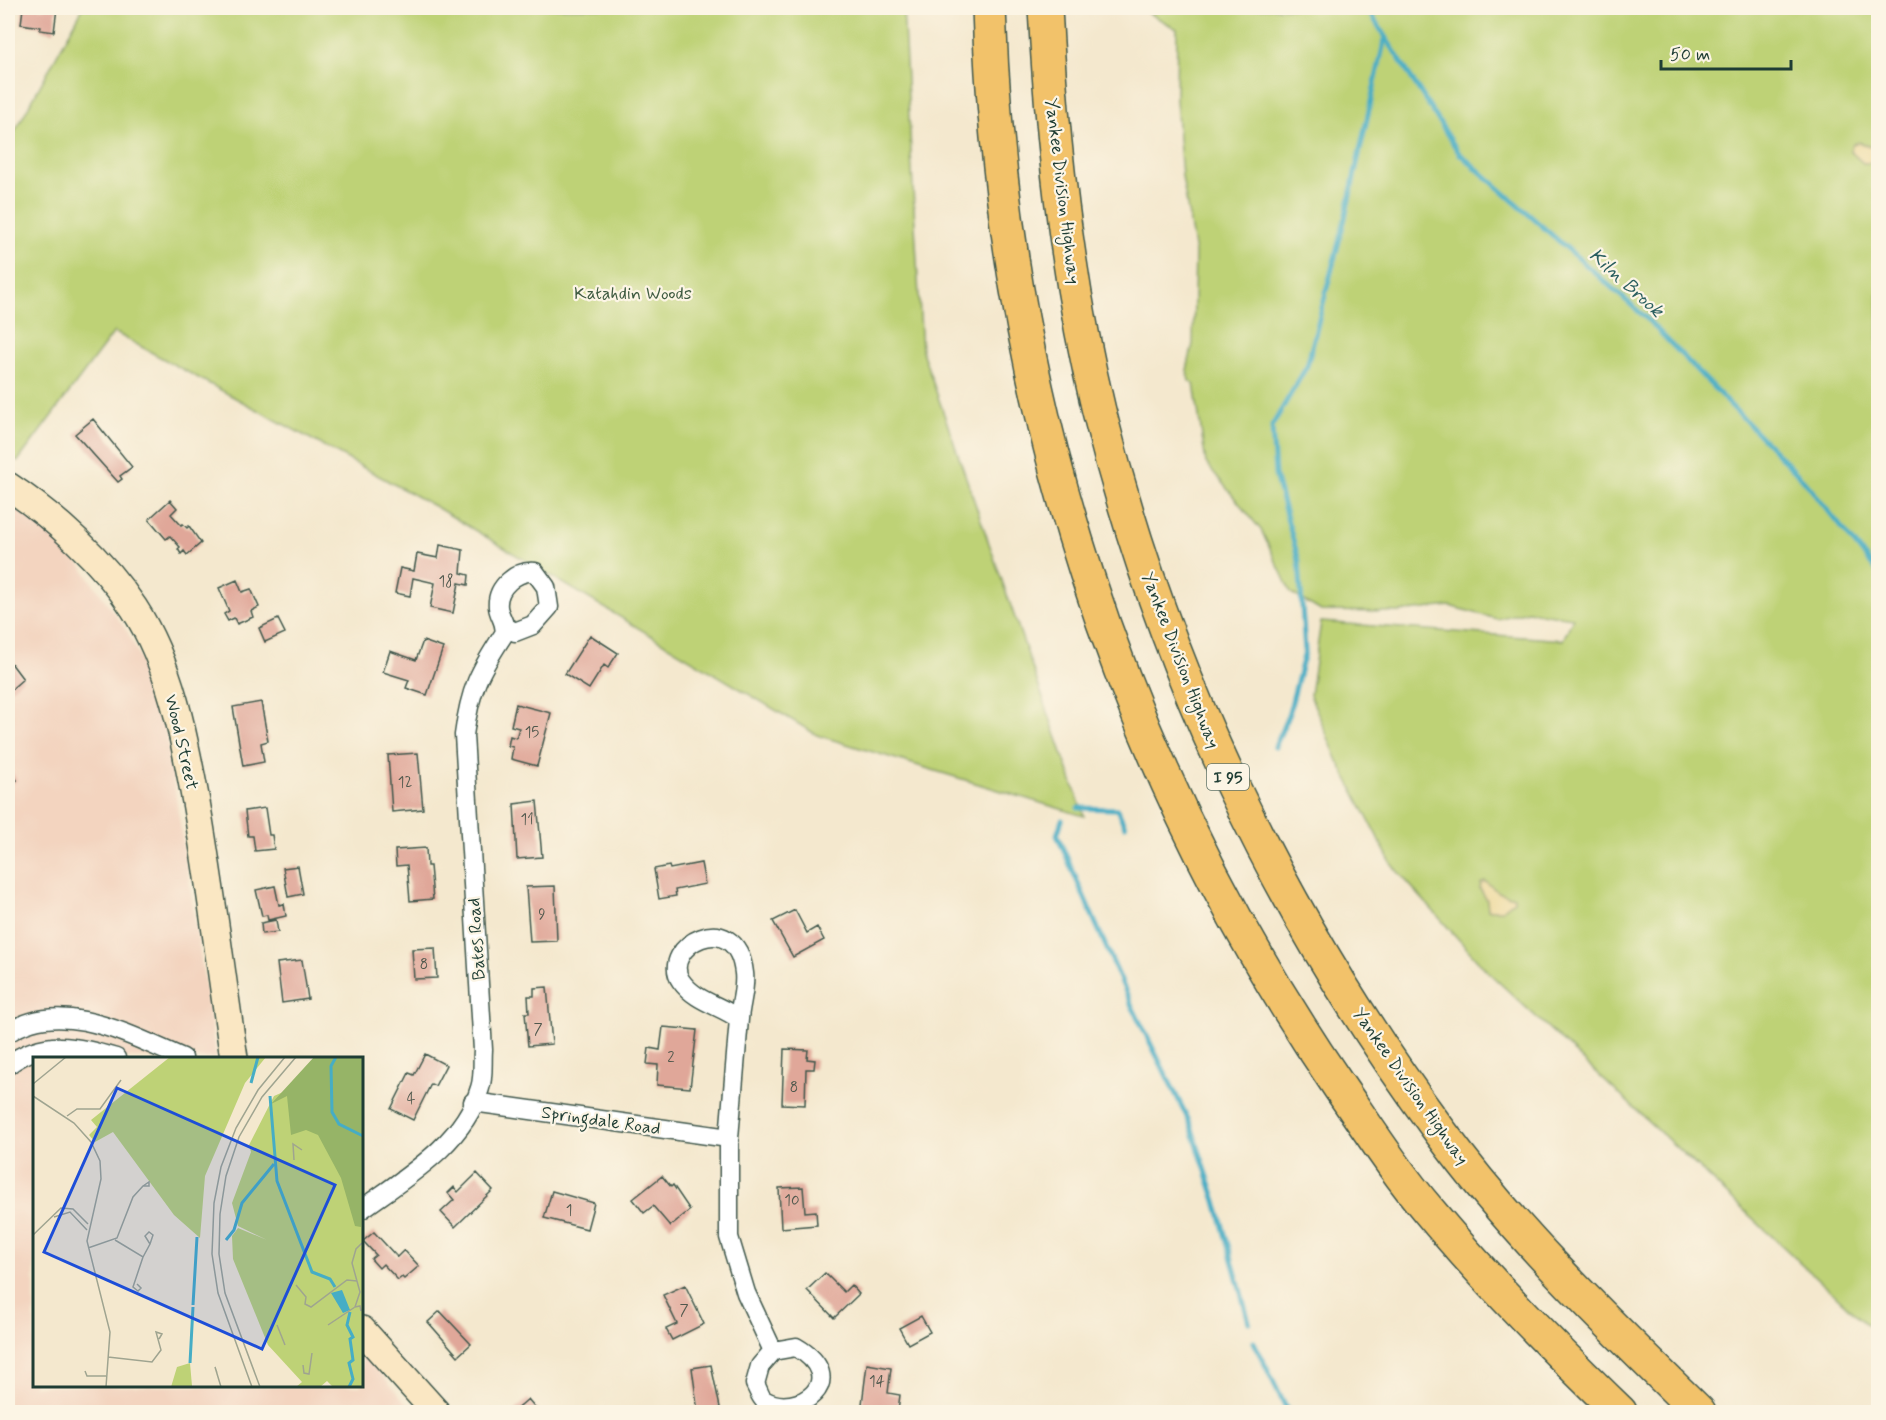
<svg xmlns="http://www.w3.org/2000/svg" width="1886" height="1420" font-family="Mynerve,sans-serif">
<rect width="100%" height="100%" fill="#fcf5e5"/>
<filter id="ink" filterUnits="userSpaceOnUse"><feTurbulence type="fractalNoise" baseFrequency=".0167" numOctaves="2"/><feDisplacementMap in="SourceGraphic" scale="12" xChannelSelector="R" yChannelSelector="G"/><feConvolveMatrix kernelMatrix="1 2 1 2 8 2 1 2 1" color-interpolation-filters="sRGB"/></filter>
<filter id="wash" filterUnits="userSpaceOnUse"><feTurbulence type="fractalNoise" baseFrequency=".008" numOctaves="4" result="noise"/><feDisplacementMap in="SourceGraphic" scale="24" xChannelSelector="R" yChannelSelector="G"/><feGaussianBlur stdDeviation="1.35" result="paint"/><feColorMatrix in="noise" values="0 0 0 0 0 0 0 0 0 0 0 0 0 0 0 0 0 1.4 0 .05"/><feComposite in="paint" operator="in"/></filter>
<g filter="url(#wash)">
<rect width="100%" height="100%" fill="#f4e8ce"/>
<path fill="#f3d4bf" d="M8,501l42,30 24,25 54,77 19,40 18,52 51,333h-182v328h328v-34l52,60h-406z"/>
<path fill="#bed276" stroke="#6e8855" stroke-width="1.5" d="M83,8h820l19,343 162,465 -267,-81 -381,-228 -322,-175 -96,129 -10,-5v-312z
M1140,8h738v1327l-390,-363 -96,-107 -54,-104 -28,-66 11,-73 242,18 10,-22 -45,-7 -31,8 -47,-13 -51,6 -78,-1 -30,-18 -30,-63 -55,-67 -12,-80 -5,-2 -2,-11 6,-26 2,-91 -13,-77 -6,-76 1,-71z"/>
<path fill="#eeda9e" stroke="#868c69" stroke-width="1.5" d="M1859,142l14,6 1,9 -4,6h-7l-13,-12 3,-7z
M1485,881l13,11 16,5v4l-12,9h-14l-1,-10 -7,-11 1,-6z"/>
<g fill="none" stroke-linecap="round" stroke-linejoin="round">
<path stroke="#46adc5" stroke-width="5" d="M1367,8l92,145 186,164 161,166 72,90
M1275,747l14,-34 16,-61 -6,-91 -24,-86 -3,-49 35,-60 38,-148 40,-180
M1078,808l39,1 8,17
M1062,820l-5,15 75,171 58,117 26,78 33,121
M1254,1342l34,70"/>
</g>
<g id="blocks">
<path fill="#e0a799" d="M23,8h34l-3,24 -14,-2 1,-3 -20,-3z
M93,419l39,48 -12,9 2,3 -4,3 -43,-48z
M170,500l7,8 -6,6 10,11 2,-1 4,4 2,-2 12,17 -14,12 -3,-4 -3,3 -3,-5 2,-2 -10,-11 -4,3 -17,-20z
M440,545l23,5 -2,23 8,2 -1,10 -9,-2 -6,30 -23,-5 5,-25 -22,-5 -3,18 -15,-3 5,-25 14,3 3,-17 21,4z
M237,580l5,12 9,-3 8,18 -8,4 2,6 -16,7 -3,-6 -6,3 -4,-7 5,-3 -10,-23z
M278,619l7,14 -20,9 -6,-14z
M590,635l28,18 -10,15 -4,-3 -15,24 -24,-15z
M423,641l20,7 -16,47 -21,-7 3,-8 -26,-8 7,-21 26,9z
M8,659l15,20 -15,13z
M261,702l7,39 -7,2 3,19 -21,4 -10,-59z
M516,704l35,9 -14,53 -26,-7 2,-12 -5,-1 2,-10 6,2 3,-10 -8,-2z
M418,753l5,56 -31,3 -4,-57z
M8,768l9,12 -9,7z
M537,801l5,56 -25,2 -3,-55z
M265,808l4,27h3l2,14 -19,2 -2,-15h-5l-3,-25z
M426,848l1,18h3l3,33 -23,2 -3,-36 -11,1 -1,-16z
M701,863l4,21 -30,6 1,6 -17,3 -5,-30 15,-3 1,3z
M298,866l5,28 -15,3 -5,-29z
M275,886l4,19 5,-1 2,12 -18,4 -1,-5 -5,1 -6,-26z
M555,886l2,55 -27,1 -4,-55z
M795,910l12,23 10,-6 7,13 -31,17 -20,-36z
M276,920l2,12 -16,2 -1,-11z
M435,948l2,30 -23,1 -2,-30z
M302,960l6,39 -26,4 -5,-40z
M547,987l5,57 -24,2 -3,-33h4l-1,-17h6v-8z
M663,1027l34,3 -7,58 -33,-3 1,-20 -11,-1 2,-16 11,2z
M784,1049l24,1 -1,9 8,1 -1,9h-8l-1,36 -23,-1z
M425,1054l21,11 -11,21 -4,-2 -18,36 -22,-11 18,-36 5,2z
M477,1173l16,17 -38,37 -14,-15 13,-12 -6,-7 6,-6 4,5z
M662,1176l9,11 2,-2 17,25 -20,16 -17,-20 -9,7 -11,-14z
M803,1187l2,25 11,-1 1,14 -36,3 -2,-40z
M552,1191l42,12 -7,26 -43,-11z
M374,1232l23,25 7,-7 15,16 -15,13 -2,-2 -4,3 -15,-16 -4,4 -8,-9 5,-4 -13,-14z
M825,1273l19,19 7,-7 8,9 -25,24 -27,-28z
M685,1285l19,39 -32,16 -6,-11 11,-5 -14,-29z
M440,1311l31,33 -13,12 -30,-34z
M921,1316l9,16 -22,12 -9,-16z
M867,1364l24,4 -3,25 12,2 -2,15 -13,-2v4h-24z
M711,1365l10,47h-23l-6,-44z
M528,1399l11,13h-26z"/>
</g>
</g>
<g filter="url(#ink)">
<use href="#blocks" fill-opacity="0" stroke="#3f574b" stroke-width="1.5"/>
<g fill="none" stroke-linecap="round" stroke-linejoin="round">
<defs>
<path id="street" d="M8,1033c53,-37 125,4 175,25
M8,1065c36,-27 67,-19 108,-7
M473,1102l256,36 10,-119c-19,-14 -43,-17 -58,-38 -23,-33 55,-78 63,-8 2,15 -4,31 -5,46
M729,1138v99l17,56 27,58 -13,15 -5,18c3,5 5,13 9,16 33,20 89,-20 32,-53l-23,4
M362,1209c44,-32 102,-66 118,-121 4,-11 2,-26 3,-38l-19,-315c6,-46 15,-63 40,-101 3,-11 -5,-17 -6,-27 -2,-20 19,-37 37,-35l11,15 3,20 -16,18 -18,7 -9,-5"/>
<path id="secondary" d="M8,486c47,31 95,75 126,122 37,57 50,129 62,194 15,85 25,171 38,256
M362,1330l74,82"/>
<path id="highway" d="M989,8c12,387 131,760 351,1080 29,42 56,84 89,123 59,71 125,137 191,201
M1045,8c7,135 22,272 54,403 64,260 181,504 340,719 75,103 169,193 260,282"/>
</defs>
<use href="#street" stroke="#3f574b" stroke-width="21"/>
<use href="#secondary" stroke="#3f574b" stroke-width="30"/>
<use href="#highway" stroke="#3f574b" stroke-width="36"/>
<use href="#street" stroke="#fff" stroke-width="18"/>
<use href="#secondary" stroke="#fae7c3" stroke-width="27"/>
<use href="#highway" stroke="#f2c26a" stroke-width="33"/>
</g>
</g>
<g text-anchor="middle" stroke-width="4.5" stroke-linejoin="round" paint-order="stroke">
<g font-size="15" fill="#4f584d">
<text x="446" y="586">18</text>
<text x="532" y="737">15</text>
<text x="405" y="787">12</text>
<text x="527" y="824">11</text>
<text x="542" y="919">9</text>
<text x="424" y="969">8</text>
<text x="538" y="1034">7</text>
<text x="671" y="1062">2</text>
<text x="794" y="1092">8</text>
<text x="411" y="1103">4</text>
<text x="792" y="1205">10</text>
<text x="569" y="1215">1</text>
<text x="684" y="1315">7</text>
<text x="877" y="1386">14</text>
</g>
<rect fill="#fcf5e5" stroke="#617469" stroke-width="1.5" x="1207" y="764" width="42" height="26" rx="4.5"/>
<g font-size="16" font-weight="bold" fill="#1f3d34">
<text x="1228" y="783">I 95</text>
</g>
<g font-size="18" fill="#1f3d34" stroke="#fcf5e5">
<text transform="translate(1063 191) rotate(83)" y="6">Yankee Division Highway</text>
<text transform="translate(1181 660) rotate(69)" y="6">Yankee Division Highway</text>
<text transform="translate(182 742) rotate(77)" y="6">Wood Street</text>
<text transform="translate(476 939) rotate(-94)" y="6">Bates Road</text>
<text transform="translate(1411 1086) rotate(55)" y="6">Yankee Division Highway</text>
<text transform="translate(601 1120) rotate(8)" y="6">Springdale Road</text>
</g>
<g font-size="18" fill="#3f5b41" stroke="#fcf5e5">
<text x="633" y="299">Katahdin Woods</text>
</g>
<g font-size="20" font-style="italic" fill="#2b5f60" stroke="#fcf5e5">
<text transform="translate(1627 282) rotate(42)" y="7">Kiln Brook</text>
</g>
</g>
<g transform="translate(33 1057)">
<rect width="330" height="330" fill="#f4e8ce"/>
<path d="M137,0h96l-21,26 -40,93 -5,62 -26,-23 -61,-83 -18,10 -6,-7 8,-8 -6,-7zM330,0v330h-30l-6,-6 -7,6h-24l6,-5 -34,-37 -35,-86 -1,-23 6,-8 29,12 -29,-14 -6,-23 19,-51 -2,-7 25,-49zM157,306l2,23 -21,1 6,-20z" fill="#bed276"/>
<path d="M281,0h49l-2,170 -6,-1 -14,-48 -23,-43 -12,-5 -15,5 -4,-39 -16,8z" fill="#96b467"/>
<path d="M309,233l8,20 -7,3 -12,-20z" fill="#46adc5"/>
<path fill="none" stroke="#46adc5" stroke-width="3" d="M303,0l-5,9 1,46 7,12 24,12M218,26l7,-26M237,39l7,85 35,91 18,7 5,8M193,183l8,-10 8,-27 32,-39M160,248l4,-68M157,306l3,-56M316,330l4,-8 -4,-16 4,-3 -3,-21 3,-2 -6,-12 3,-13"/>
<path fill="none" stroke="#9fa490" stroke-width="1.5" d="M0,27l33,-27M0,39l41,27 17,19 9,19 1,18 -14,62 23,91 -4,55M34,59l10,-7h23l21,-29M261,103l-1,-16 9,6M21,160l16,-5 17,18M0,178l28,-27 12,1 15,15M82,183l28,17 7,-13 -5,-8 4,-4 4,3 -3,9M55,191l29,-10 16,-41 10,-11h6v-4l-6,4M104,227l4,4 -3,3 -5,-4 10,-30M263,228l10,12 -1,7 6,3 36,-27 10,1M328,254l-1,-5 -5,1 5,-15 -8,-29 4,-14 6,-6M244,268l8,20M295,268l27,-18M75,300l44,5 9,-12 -5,-18 6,2 -3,5M270,308l1,8 5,1 3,-21M52,314l2,5h19M184,316l-2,-6 6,20M219,330l-34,-94 -6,-39 2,-51 7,-36 15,-39 22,-38 27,-33M227,330l-35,-94 -6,-39 1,-40 6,-38 13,-39 23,-40 34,-40"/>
<path fill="#1d4ed8" fill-opacity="0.15" stroke="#1d4ed8" stroke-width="3" d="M84,31l218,97 -73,164 -218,-97z"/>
<rect width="330" height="330" fill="none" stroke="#1f3d34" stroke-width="3"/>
</g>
<rect width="1886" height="1420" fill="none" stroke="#fcf5e5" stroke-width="30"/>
<path d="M1661 60v9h130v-9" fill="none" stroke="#1f3d34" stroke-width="3"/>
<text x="1670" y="60" font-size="18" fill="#1f3d34" stroke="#fcf5e5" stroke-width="4.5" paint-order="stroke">50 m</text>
</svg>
